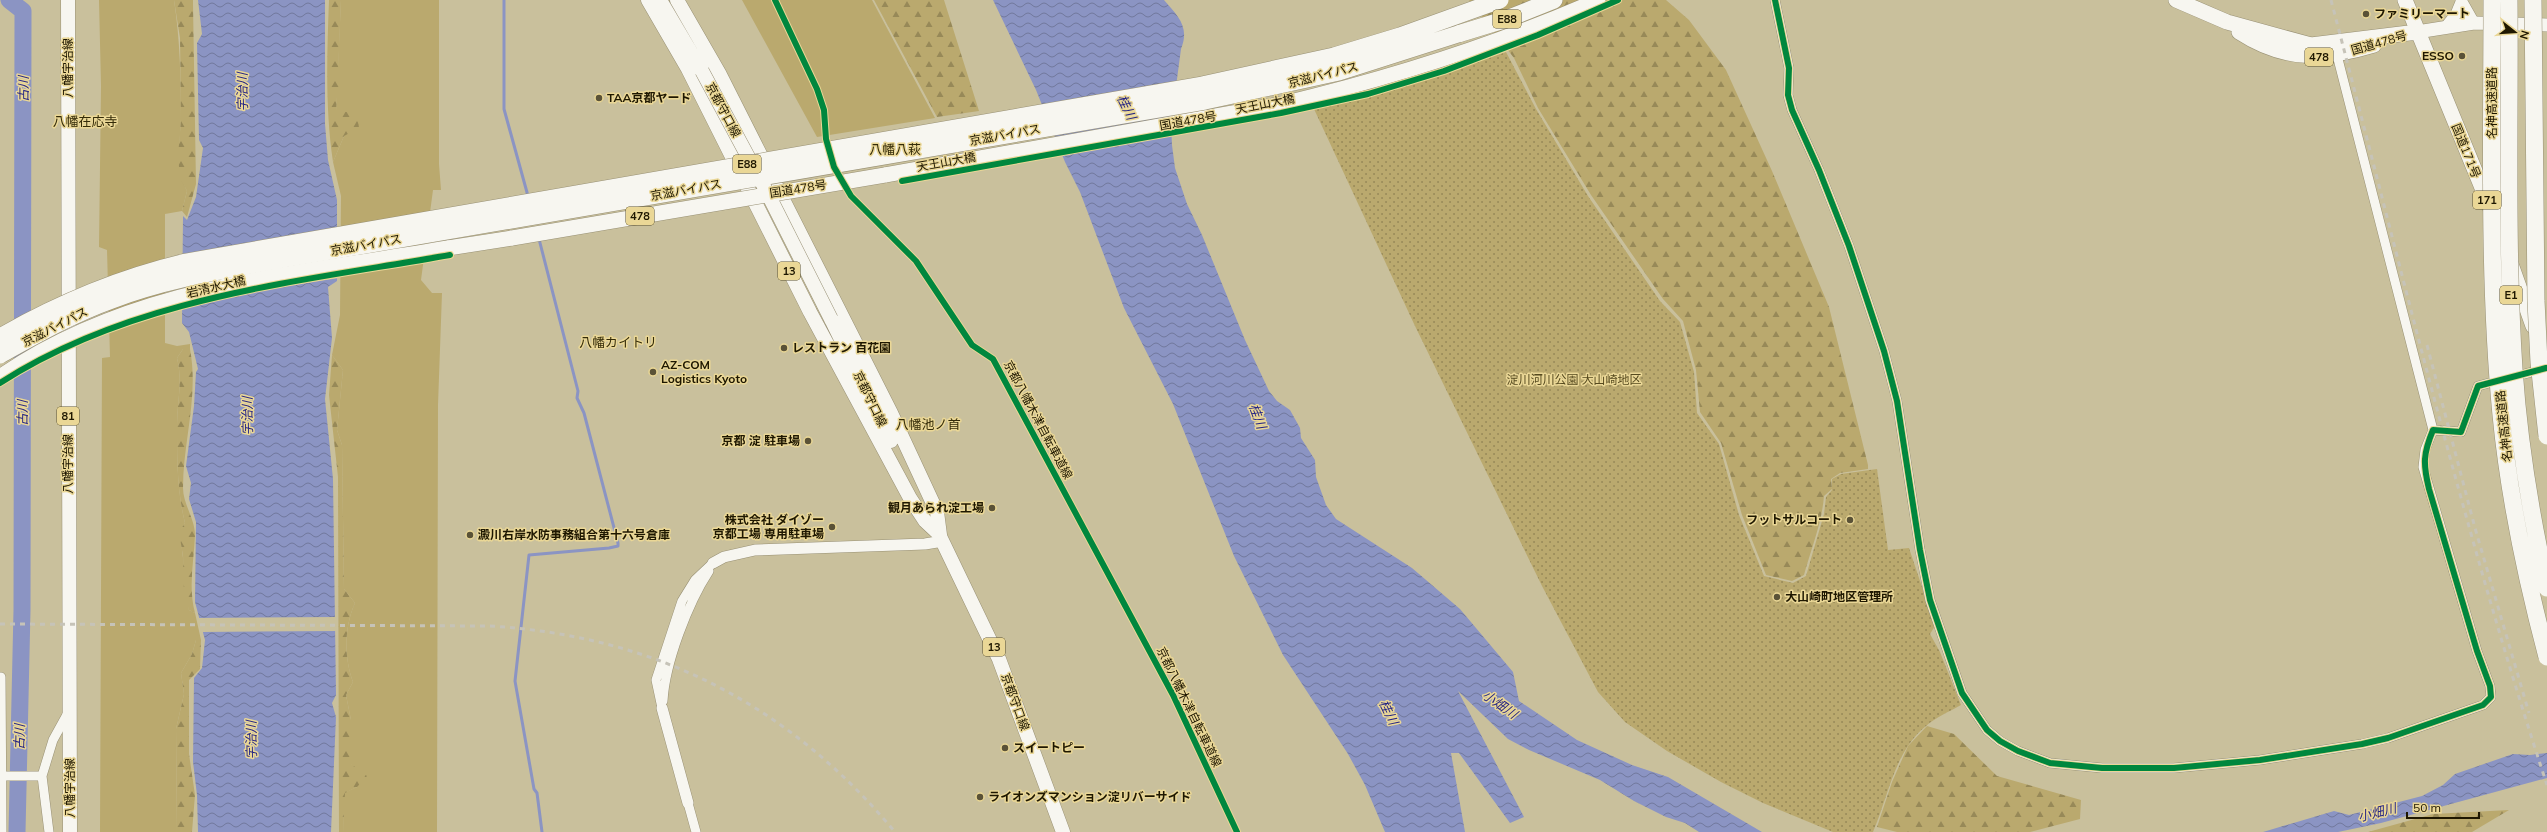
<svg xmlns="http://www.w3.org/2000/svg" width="2547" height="832" font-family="Mulish,'Noto Sans JP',sans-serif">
<defs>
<pattern id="forest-firs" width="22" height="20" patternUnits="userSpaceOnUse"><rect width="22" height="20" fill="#baa96e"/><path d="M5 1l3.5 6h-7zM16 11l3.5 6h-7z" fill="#978958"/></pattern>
<pattern id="park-dots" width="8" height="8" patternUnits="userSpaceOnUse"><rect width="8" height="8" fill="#baa96e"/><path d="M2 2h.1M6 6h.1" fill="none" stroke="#978958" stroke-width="1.8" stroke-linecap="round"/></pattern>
<pattern id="water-waves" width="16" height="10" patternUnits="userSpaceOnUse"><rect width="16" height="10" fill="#8b94c3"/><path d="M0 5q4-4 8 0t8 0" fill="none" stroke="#71789c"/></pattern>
</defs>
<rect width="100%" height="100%" fill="#c9c09c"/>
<path fill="#baa96e" d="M99,0h75c6,39 7,79 7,119 -1,25 -6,48 6,72l-5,20 -17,3v129l12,3 13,-2v5h-7l-6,9c6,24 0,44 0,67 0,33 0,66 8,98l-5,9 9,78 6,3 6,27h-5l-4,14 -11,19 3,21 -8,35 1,103h-77l2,-474 8,-1 -3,-107 -8,-3 2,-161z
M341,0h98v164l2,26h-8l-12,90 11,13h10l-4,112 -1,427h-94l1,-39 13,-6 -6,-23v-44l-5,-25 7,-13c-9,-24 -9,-55 2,-79l-11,-14 -2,-144 -5,-15 6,-60 -11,-15 8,-40 1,-119 -8,-34 11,-26 -8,-25z
M742,0h130l63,118 -118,19z"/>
<path fill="url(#forest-firs)" d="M174,0h19v4l3,180 -9,33 -5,-6 5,-20 -7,-13 -2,-22 3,-36 -1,-82z
M329,0h12l-3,76 7,11 -8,10 -1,14 21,2 2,15 -15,8 -11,26c-8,-54 -6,-108 -4,-162z
M874,0h70l35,111 -42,6z
M1469,0h197l23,20 37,50 46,101 57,136 39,158v4l-28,4 -9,6 1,10 -8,7c-2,27 -13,53 -20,79l-12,6 -26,-6 -24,-60 -21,-72 -21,-31 -4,-42 -13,-49 -20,-22 -72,-104 -53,-87 -24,-50z
M183,349h7c9,47 -7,92 -7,139 0,16 12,31 12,47 -1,26 -7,52 0,78l-6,-3 -5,-15 -1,-39 -4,-24 6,-9c-8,-32 -8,-65 -8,-98 0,-23 6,-43 0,-67z
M332,355l11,15 -6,60 5,15 2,144 11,14c-11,24 -11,55 -2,79l-7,13 5,25v44l16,12 -10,11 -12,6 -2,39h-4l-1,-355 -9,-82z
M196,640h5l-1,29 -11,11v74l6,41 -3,37h-15l-1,-103 8,-35 -3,-21 11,-19z
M1927,726l27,8 43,42 84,24 -1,19 -50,13h-133l-20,-5 15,-45 16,-36z
M2509,810l-37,22h-104l65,-18z"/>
<path fill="url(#park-dots)" d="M1506,52l30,57 52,87 72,105 20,21 14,50 3,41 22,31 20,71 25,61 29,7 13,-7 18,-62 2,-17 6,-7v-11l9,-5 36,-5 11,81 21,-2 26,78 -5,8 10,18 21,53c-12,7 -25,12 -35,21 -32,26 -37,69 -53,106h-40l-70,-29 -42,-21 -54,-31 -42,-29 -27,-30 -56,-106 -127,-260 -101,-217 52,-11z"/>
<path fill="url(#water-waves)" d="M198,0h127v124l3,36 9,40v81l-9,6 4,51 -7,61 8,80 3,216 -4,8 4,14 -5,115h-133l-1,-37 -4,-33 1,-84 8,-10 3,-28 -10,-38 1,-80 -7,-23 2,-16 -5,-17 8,-60 2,-34 2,-3 -9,-37 -7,-9 1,-107 4,4 9,-23 7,-49 -4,-8 -2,-97 5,-9z
M993,0h171c14,16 26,27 17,49l-10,75 1,21 3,23 12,36 15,31 43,105 24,51 8,10 13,9 10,18 1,10 14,22 1,17 10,28 10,14 76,49 48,41 53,63 6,29 58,39 55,25 36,12 94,55h-63l-14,-9 -19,-6 -32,-16 -34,-21 -71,-30 -21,-11 -50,-48 66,126 -14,6 -51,-70h-8l14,79h-80l-20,-47 -17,-31 -65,-99 -49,-99 -61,-152 -49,-96 -44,-116 -15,-30 -29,-72z
M2547,753v25l-166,45 -43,9h-75l71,-21 15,4 73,-19 21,-11 12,-11 58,-20 17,1z"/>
<path fill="#c9c09c" d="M339,259v19l-89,14 -70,16v-17z
M338,617v14l-137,1 -4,-14z"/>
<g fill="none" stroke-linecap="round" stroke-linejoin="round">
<path stroke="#8b94c3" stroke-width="3" d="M504,0v109l24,87
M539,239l39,152 -1,7 7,15 34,130v3l-9,2 -80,7 -14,126 19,108 3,4 5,39"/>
<path stroke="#8b94c3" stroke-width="17" d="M9,0l14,11 -1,599 -5,222"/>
<defs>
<path id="minor" d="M1775,0l14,68 -1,27 4,15 27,60 30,76 35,105 13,50 23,149 10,50 32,93 25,37 13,11 18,10 32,12 52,5h72l86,-8 102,-16 26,-6 95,-33 8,-8 -1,-11 -13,-35 -54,-184 2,-17 8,-20 28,2 17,-46 22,-6
M2337,55l96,375
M2513,377l30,-8
M1,677l1,155
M663,701c2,-38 25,-98 46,-130
M662,708l-6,-28 26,-79 13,-21 18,-17
M2,776h40
M688,803l8,29
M49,832l-7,-56 11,-36 16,-29"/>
<path id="tertiary" d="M2461,0l13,23
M2445,28l11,-14 5,-12
M713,563l11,-6 31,-7 170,-6 18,-3
M662,708l26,95"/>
<path id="secondary" d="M2417,32l57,-9 73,2"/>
<path id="primary" d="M68,0l2,832
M648,0l40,69 122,243 100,186 15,23 15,14
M660,0l42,71
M677,0l42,73 172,340 46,99 3,23
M831,319l60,122
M935,526l64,133 64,173"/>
<path id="trunk" d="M2176,0l51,22 84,23 106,-13
M2405,0l91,222 37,104
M2239,32c46,30 85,28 135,13
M885,175l397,-71c109,-26 214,-59 316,-104
M448,248l64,-10"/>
<path id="motorway" d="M1458,34l49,-15 47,-19"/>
</defs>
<use href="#minor" stroke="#989074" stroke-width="10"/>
<use href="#tertiary" stroke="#989074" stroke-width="12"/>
<use href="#secondary" stroke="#989074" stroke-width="14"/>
<use href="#primary" stroke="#989074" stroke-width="15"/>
<use href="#trunk" stroke="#989074" stroke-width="16"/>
<use href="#motorway" stroke="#989074" stroke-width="18"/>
<use href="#minor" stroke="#f7f6f0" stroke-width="9"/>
<use href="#tertiary" stroke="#f7f6f0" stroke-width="11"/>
<use href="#secondary" stroke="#f7f6f0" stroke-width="13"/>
<use href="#primary" stroke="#f7f6f0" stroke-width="14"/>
<use href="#trunk" stroke="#f7f6f0" stroke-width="15"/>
<use href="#motorway" stroke="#f7f6f0" stroke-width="17"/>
<path stroke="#c6c3b8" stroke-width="3" stroke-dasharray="5 5" stroke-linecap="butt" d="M2331,0c69,262 131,527 216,785
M2427,345l48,183 54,185
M0,624l490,2c166,10 299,79 405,206"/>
<defs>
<path id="primary-bridge" d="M702,71l66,123 63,125"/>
<path id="trunk-bridge" d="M512,238l373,-63
M0,377c129,-91 297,-103 448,-129"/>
<path id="motorway-bridge" d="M2492,0c0,138 -4,278 9,415 8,82 25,163 46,242
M2509,0c1,123 -3,247 5,369 5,74 17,147 33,219
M2533,0l3,301 3,61 8,74
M0,337c59,-34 119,-59 186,-75l1016,-177 132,-29 66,-20 100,-36
M0,355c36,-20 73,-41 112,-55 55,-21 114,-30 172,-41l921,-158 134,-29 119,-38"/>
</defs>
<use href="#primary-bridge" stroke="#989074" stroke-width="15" stroke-linecap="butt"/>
<use href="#trunk-bridge" stroke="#989074" stroke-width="16" stroke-linecap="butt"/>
<use href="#motorway-bridge" stroke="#989074" stroke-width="18" stroke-linecap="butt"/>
<use href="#primary-bridge" stroke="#f7f6f0" stroke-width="14"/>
<use href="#trunk-bridge" stroke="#f7f6f0" stroke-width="15"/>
<use href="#motorway-bridge" stroke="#f7f6f0" stroke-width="17"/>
<defs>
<path id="cycleway" d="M775,0l42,89 7,21 2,29 8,28 17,29 65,65 56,84 21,14 180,336 64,137
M1775,0l14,68 -1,27 4,15 27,60 30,76 35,105 13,50 23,149 10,50 32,93 25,37 13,11 18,10 32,12 52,5h72l86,-8 102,-16 26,-6 95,-33 8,-8 -1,-11 -13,-35 -48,-162c-6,-25 -6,-35 4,-59l28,2 17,-46 68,-18
M902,181l379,-68 87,-19 76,-23 94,-36 80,-35
M0,383c133,-86 298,-101 450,-128"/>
</defs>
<use href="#cycleway" stroke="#ead796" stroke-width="8"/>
<use href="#cycleway" stroke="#00873e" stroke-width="6"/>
</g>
<g fill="#5a5237" stroke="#ead796" stroke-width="1.5">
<circle cx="2366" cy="14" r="4"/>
<circle cx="2462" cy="56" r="4"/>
<circle cx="599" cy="98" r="4"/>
<circle cx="784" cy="348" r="4"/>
<circle cx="653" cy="372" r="4"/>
<circle cx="808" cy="441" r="4"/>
<circle cx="992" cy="508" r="4"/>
<circle cx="1850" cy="520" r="4"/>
<circle cx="832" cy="527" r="4"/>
<circle cx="470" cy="535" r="4"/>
<circle cx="1777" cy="597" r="4"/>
<circle cx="1005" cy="748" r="4"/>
<circle cx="980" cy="797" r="4"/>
</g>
<g text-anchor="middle" stroke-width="3" stroke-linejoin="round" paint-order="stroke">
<g fill="#ead796" stroke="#5b512d" stroke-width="1">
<rect x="1493" y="10" width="28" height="18" rx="3"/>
<rect x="2305" y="48" width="28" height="18" rx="3"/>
<rect x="733" y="155" width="28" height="18" rx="3"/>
<rect x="2473" y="191" width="28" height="18" rx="3"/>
<rect x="626" y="207" width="28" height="18" rx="3"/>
<rect x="778" y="262" width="22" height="18" rx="3"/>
<rect x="2500" y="286" width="22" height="18" rx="3"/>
<rect x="57" y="407" width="22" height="18" rx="3"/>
<rect x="983" y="638" width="22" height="18" rx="3"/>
</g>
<g font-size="11" font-weight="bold" fill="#1e1700">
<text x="1507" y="23">E88</text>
<text x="2319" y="61">478</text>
<text x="747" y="168">E88</text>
<text x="2487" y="204">171</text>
<text x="640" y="220">478</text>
<text x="789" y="275">13</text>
<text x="2511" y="299">E1</text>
<text x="68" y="420">81</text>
<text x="994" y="651">13</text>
</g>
<g font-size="12" font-weight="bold" fill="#1e1700" stroke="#ead796" text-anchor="start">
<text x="2374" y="18">ファミリーマート</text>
<text x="2454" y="60" text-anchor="end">ESSO</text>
<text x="607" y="102">TAA京都ヤード</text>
<text x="792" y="352">レストラン 百花園</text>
<text x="661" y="369">AZ-COM<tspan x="661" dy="14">Logistics Kyoto</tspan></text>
<text x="800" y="445" text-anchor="end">京都 淀 駐車場</text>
<text x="984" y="512" text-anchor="end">観月あられ淀工場</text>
<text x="824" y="524" text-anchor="end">株式会社 ダイゾー<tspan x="824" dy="14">京都工場 専用駐車場</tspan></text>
<text x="1842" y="524" text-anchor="end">フットサルコート</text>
<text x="478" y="539">澱川右岸水防事務組合第十六号倉庫</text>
<text x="1785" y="601">大山崎町地区管理所</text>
<text x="1013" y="752">スイートピー</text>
<text x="988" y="801">ライオンズマンション淀リバーサイド</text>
</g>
<g font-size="12" fill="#1e1700" stroke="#ead796">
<text transform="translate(2379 43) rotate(-16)" y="4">国道478号</text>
<text transform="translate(68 68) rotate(-90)" y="4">八幡宇治線</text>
<text transform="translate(1323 75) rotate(-14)" y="4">京滋バイパス</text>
<text transform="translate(2492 103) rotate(-90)" y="4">名神高速道路</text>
<text transform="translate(1265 104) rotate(-11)" y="4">天王山大橋</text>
<text transform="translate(723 110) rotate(62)" y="4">京都守口線</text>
<text transform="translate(1188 121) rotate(-10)" y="4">国道478号</text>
<text transform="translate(1005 135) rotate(-10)" y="4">京滋バイパス</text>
<text transform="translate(2466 151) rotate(68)" y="4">国道171号</text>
<text transform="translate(946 162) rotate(-10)" y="4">天王山大橋</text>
<text transform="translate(798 189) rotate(-9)" y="4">国道478号</text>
<text transform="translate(686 190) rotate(-10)" y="4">京滋バイパス</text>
<text transform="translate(366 245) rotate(-10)" y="4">京滋バイパス</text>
<text transform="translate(216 287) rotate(-13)" y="4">岩清水大橋</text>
<text transform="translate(55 327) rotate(-27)" y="4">京滋バイパス</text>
<text transform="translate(870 399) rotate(64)" y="4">京都守口線</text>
<text transform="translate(1038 420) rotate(62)" y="4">京都八幡木津自転車道線</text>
<text transform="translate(2504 426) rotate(-96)" y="4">名神高速道路</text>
<text transform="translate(68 464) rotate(-90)" y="4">八幡宇治線</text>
<text transform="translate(1015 702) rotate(70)" y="4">京都守口線</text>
<text transform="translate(1189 707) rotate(64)" y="4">京都八幡木津自転車道線</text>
<text transform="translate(70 788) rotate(-90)" y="4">八幡宇治線</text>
</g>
<g font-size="12" fill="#564a1f" stroke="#ead796">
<text x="1574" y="384">淀川河川公園 大山崎地区</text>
</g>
<g font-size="13" font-style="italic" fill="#242485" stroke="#ead796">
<text transform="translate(23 89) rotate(-90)" y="5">古川</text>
<text transform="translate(242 92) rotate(-91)" y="5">宇治川</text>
<text transform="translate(1127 107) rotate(64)" y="5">桂川</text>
<text transform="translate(22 413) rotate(-90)" y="5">古川</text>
<text transform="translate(247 416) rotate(-91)" y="5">宇治川</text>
<text transform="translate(1258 416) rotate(69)" y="5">桂川</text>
<text transform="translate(1500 704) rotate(35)" y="5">小畑川</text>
<text transform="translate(1389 712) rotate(64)" y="5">桂川</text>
<text transform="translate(19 737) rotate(-89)" y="5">古川</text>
<text transform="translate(251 740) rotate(-91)" y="5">宇治川</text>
<text transform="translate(2377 812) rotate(-14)" y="5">小畑川</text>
</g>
<g font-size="13" fill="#342b08" stroke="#ead796">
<text x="85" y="126">八幡在応寺</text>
<text x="895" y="154">八幡八萩</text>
<text x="618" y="347">八幡カイトリ</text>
<text x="928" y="429">八幡池ノ首</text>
</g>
</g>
<g transform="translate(2515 32) rotate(107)" stroke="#ead796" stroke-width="3" paint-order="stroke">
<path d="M0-3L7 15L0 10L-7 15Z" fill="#1e1700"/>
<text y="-6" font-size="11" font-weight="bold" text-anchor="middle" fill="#1e1700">N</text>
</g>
<path d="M2407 812v6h72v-6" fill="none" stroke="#1e1700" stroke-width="2"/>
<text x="2413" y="812" font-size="12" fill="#1e1700" stroke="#ead796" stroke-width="3" paint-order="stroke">50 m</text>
</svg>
